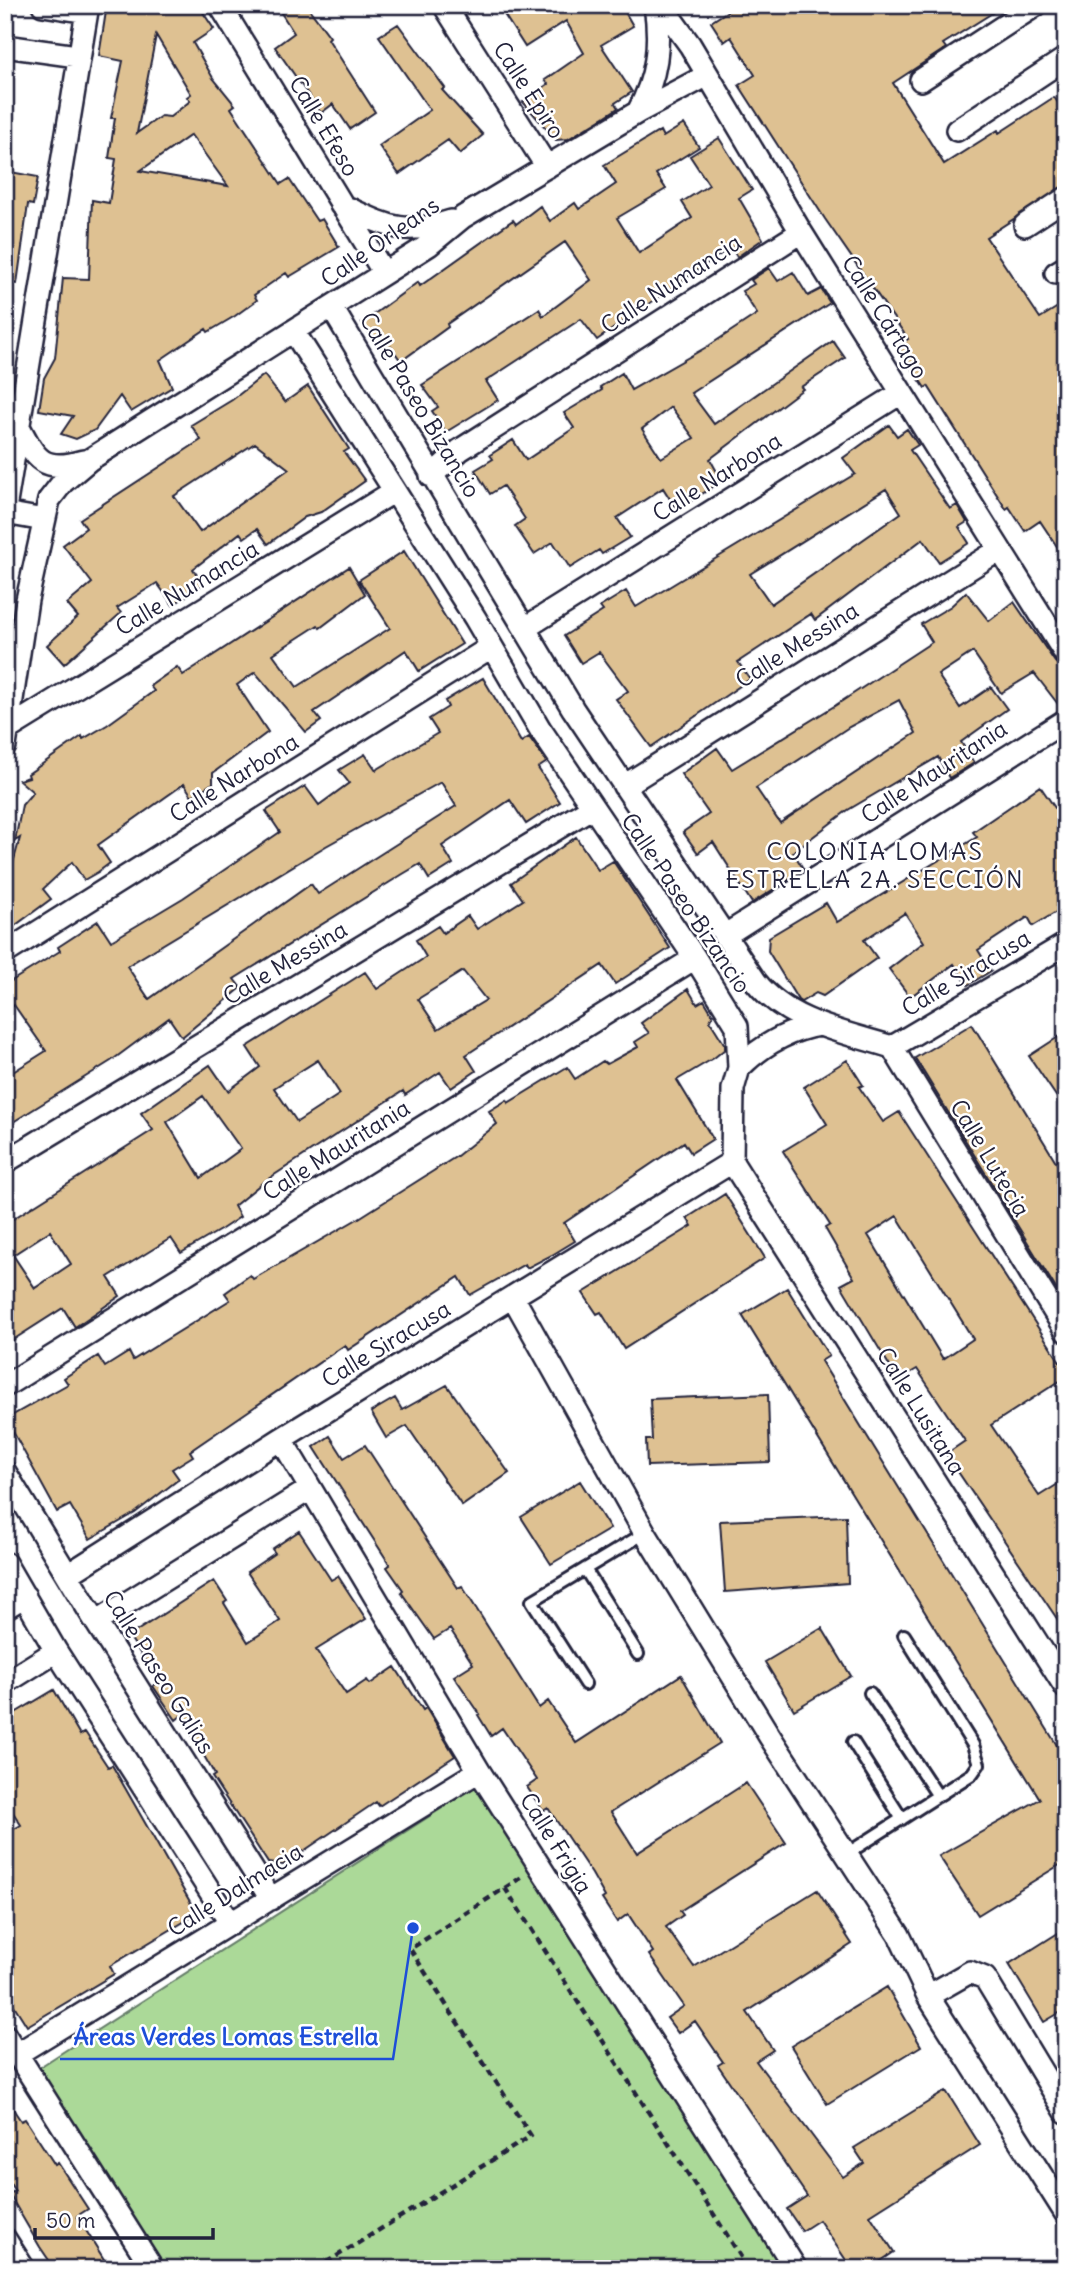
<svg xmlns="http://www.w3.org/2000/svg" width="1071" height="2274" font-family="Delius,sans-serif">
<rect width="100%" height="100%" fill="#fff"/>
<filter id="ink" filterUnits="userSpaceOnUse"><feTurbulence type="fractalNoise" baseFrequency=".0143" numOctaves="2"/><feDisplacementMap in="SourceGraphic" scale="14" xChannelSelector="R" yChannelSelector="G"/><feConvolveMatrix kernelMatrix="1 2 1 2 8 2 1 2 1" color-interpolation-filters="sRGB"/></filter>
<g filter="url(#ink)">
<path fill="#abd998" stroke="#667e6a" stroke-width="2" d="M478,1785l311,484h-634l-123,-197z"/>
<path fill="#dec192" stroke="#22223b" stroke-width="2" fill-rule="evenodd" d="M107,5h91l16,24 -21,14 20,35 22,27 -4,3 50,76 8,-5 28,42 5,-2 17,28 -50,30 -3,-4 -32,22 3,5 -22,16 -27,16 -2,-3 -46,31 12,27 -41,25 -11,-16 -25,34 -19,9 -15,-5 12,-18 -34,-6 5,-32 11,-20 8,-80 26,1 3,-79 17,3 7,-44 -7,-1 6,-40h-4l12,-57 -24,-5zM156,35l35,59 -4,3 3,4 -20,16 -9,-1 -24,17zM191,135l37,51 -88,-15z
M276,5h30l24,32 -2,2 47,73 -25,17 -17,-25 -12,9 -46,-66 19,-14z
M498,5h123l12,21 -32,19 31,47 -17,11 3,5 -14,9 -36,22 -12,1 -33,-38 25,-18 -3,-4 39,-27 -18,-32 -41,26z
M737,5h268l-62,39 3,4 -53,35 51,81 54,-34 1,3 55,-36 12,17v71l-80,52 54,81 26,-16v258l-26,-39 -15,10 -16,-24 -3,2 -78,-123 -3,2 -28,-42 11,-7 -83,-120 -86,-134 16,-10 -24,-38 -7,5 -13,-20z
M398,24l47,64 -3,2 41,45 -23,19 -12,-14 -49,34 -20,-28 51,-36 -51,-74z
M684,124l15,23 -43,27 10,15 -49,29 22,35 53,-35 -10,-16 27,-17 -19,-29 29,-18 33,52 -13,8 24,41 -26,18 -6,-10 -134,93 -16,-21 -95,62 12,19 -52,32 -14,-21 6,-4 -16,-22 117,-76 4,7 48,-36 -26,-38 -118,82 1,3 -47,34 -10,-14 -7,5 -22,-29 56,-41 2,4 93,-66 3,4 24,-18 10,15 25,-18 4,6 37,-25 -12,-19 56,-34 3,6z
M5,171l33,6 -5,28 -5,-1 -11,80 -12,-1z
M769,268l9,13 15,-9 15,24 13,-7 9,14 -139,90 23,31 119,-83 12,17 -44,29 2,2 -93,70 12,22 -45,29 -14,-22 -46,30 13,19 -28,17 -3,-4 -29,18 -17,-26 -19,12 -19,-28 10,-7 -22,-33 -13,8 -15,-24 18,-11 -3,-4 23,-15 13,20 48,-32 -10,-15 38,-23 -2,-3 22,-14 9,17 79,-45 47,-31 -15,-23 12,-7 -3,-4zM671,407l23,31 -33,20 -19,-29z
M264,375l21,27 23,-16 41,63 -5,3 21,29 -44,31 -16,5 -37,27 -11,-15 -13,9 -4,-5 -47,36 10,15 -30,21 -16,-22 -40,25 4,5 -57,51 -17,-19 31,-28 -11,-13 25,-21 -29,-38 23,-17 -6,-9 121,-79 -10,-15 41,-25zM255,443l34,26 -89,63 -26,-36z
M889,425l8,11 10,-7 11,16 -8,5 40,59 7,-4 10,17 -8,5 10,16 -30,19 -16,-23 -108,81 -4,-6 -73,48 12,17 -99,68 -35,-48 12,-8 -29,-39 -18,11 -17,-27 39,-25 -3,-4 26,-16 10,16 219,-133 -12,-16zM886,489l15,24 -130,91 -21,-30z
M404,551l58,93 -43,27 -13,-21 -92,62 7,9 -15,11 -51,-60 -18,13 31,47 -55,41v10l-21,13 -8,-12 -86,61 12,18 -12,9 -14,8 -12,-18 -29,27 8,10 -46,34v-41l15,-54 -5,3 7,-36 11,-13 -14,-12 10,-3 -1,-3 54,-38 1,3 24,-14 47,-34 -4,-5 27,-19 6,8 166,-108 16,27 -45,34 -2,-3 -45,29 24,33 93,-59 -31,-48z
M966,592l23,29 25,-19 41,60 11,10v35l-5,1 -27,-35 -33,20 -28,-41 -35,23 22,33 31,-21 16,22 -46,33 13,21 -25,15 -11,-21 -90,53 -55,42 11,18 -52,33 -39,-61 -15,11 -15,-21 26,-18 -28,-40 36,-26 15,21 104,-64 96,-63 -11,-18 30,-18zM899,700l17,33 -136,90 -24,-35 93,-61z
M483,678l38,64 8,-5 18,25 -9,6 22,34 -34,22 -16,-24 -68,46 11,18 -24,15 -9,-15 -17,10 -169,105 7,9 -59,49 -13,-19 -58,43 -106,66v-50l41,-26 -32,-46 -9,5v-25l55,-34 -2,-4 40,-26 13,20 72,-43 97,-66 -14,-21 39,-25 14,19 30,-22 -10,-13 26,-16 11,16 62,-37 -9,-14 19,-12 -3,-6zM441,782l15,24 -138,88 -7,-10 -162,115 -22,-33 199,-120z
M1040,786l26,38v82l-33,20 -5,-9 -50,33 13,21 -23,14 -14,-21 -44,33 -21,-28 35,-27 -19,-29 -41,27 13,18 -54,38 -7,-3 -15,9 -3,-2 -30,-49 1,-14 57,-34 11,19 140,-85 -4,-5z
M576,837l22,33 15,-9 57,87 -55,36 -13,-19 -136,90 10,16 -25,17 -11,-16 -35,23 -2,-4 -141,92 -28,23 6,11 -18,12 -41,24 -10,-15 -63,39 12,19 -45,31 -12,-19 -58,37v-121l148,-94 -12,-17 69,-48 18,26 32,-24 -13,-20 19,-12 99,-63 12,17 49,-32 -10,-17 22,-14 5,7 25,-17 9,13 46,-29 -12,-17zM463,971l23,29 -48,29 -20,-30zM318,1060l22,34 -43,28 -23,-34zM203,1096l38,53 -40,29 -34,-56zM50,1231l21,33 -36,24 -22,-33z
M688,989l9,15 7,-4 9,15 -3,6 15,24v4l-11,9 -37,22 36,59 -22,14 -7,-11 -120,81 11,18 -23,14 -25,13 -2,-4 -55,31 -11,-18 -111,73 -3,-5 -155,106 3,5 -21,13 7,10 -44,34 -45,26 -20,-34 -13,7 -51,-93 62,-35 -4,-6 34,-22 7,11 24,-15 4,8 97,-60 -5,-7 25,-18 3,4 106,-61 98,-62 40,-32 -8,-13 18,-11 1,3 59,-36 8,12 28,-18 4,3 31,-17 -3,-5 14,-9 -8,-10z
M972,1024l94,154v127l-151,-247z
M1066,1032v79l-37,-55z
M847,1060l16,25 -4,2 24,35 16,-10 167,259v6l-75,48 48,71 27,-17v153l-120,-178 19,-13 -48,-72 -19,11 -57,-95 13,-7 -29,-50 5,-3 -47,-74 44,-27 -23,-37zM897,1216l76,123 -30,20 -75,-124z
M725,1194l40,64 -141,91 -23,-37 -4,2 -14,-21 109,-67 -5,-8z
M787,1288l42,68 -8,5 245,399v101l-88,54 -39,-59 101,-57 -298,-484z
M447,1385l62,88 -47,33 -55,-80 -21,12 -15,-26 24,-14 7,12z
M768,1394l2,68 -123,4 -1,-26h6l-2,-41z
M330,1436l14,22 21,-13 93,143 4,-2 77,122 9,-7 28,42 105,-68 39,68 -109,69 26,41 109,-70 40,60 -106,68 3,4 -17,12 28,40 123,-77 35,54 -105,68 26,38 -17,11 87,116 21,-14 -10,-15 92,-57 34,54 -110,70 24,37 -25,17h-17l-33,-49 -17,11 -15,-22 20,-13 -89,-131 5,-3 -28,-41 -17,12 -11,-15 17,-12 -35,-51 4,-3 -25,-38 -11,8 -15,-23 3,-2 -13,-23 -44,-66 -5,3 -16,-24 10,-7 -35,-52 -11,8 -13,-21 2,-1 -26,-38 19,-12 -23,-35 -16,10 -33,-47 2,-2 -16,-23 3,-2 -76,-118z
M580,1481l30,48 -59,35 -30,-47z
M846,1516l2,67 -123,9 -5,-71z
M299,1531l32,49 7,-4 28,43 -50,31 30,44 21,-14 3,4 25,-17 28,43 3,-2 29,48 -76,50 -3,-4 -93,63 -15,-2 -56,-86 3,-2 -34,-59 -5,4 -23,-34 6,-4 -30,-46 85,-55 13,20 -3,2 24,39 32,-21 -33,-49 28,-19 -3,-4z
M822,1628l29,48 -57,34 -29,-48z
M54,1690l26,45 5,-3 23,35 4,-2 85,149 -87,52 4,8 -87,52 -22,-35v-157l16,-9 -16,-25v-81z
M1066,1928v81l-22,13 -35,-58z
M887,1987l34,59 -94,58 -36,-58z
M5,2097l16,24 4,-2 30,46 3,-2 30,46 -11,7 33,53h-55l-15,-22 -31,-53 6,-3 -10,-15z"/>
<g fill="none" stroke-linecap="round" stroke-linejoin="round">
<defs>
<path id="lane" d="M585,1569l53,85
M585,1684l-53,-83 113,-68
M870,1693l68,103
M853,1742l49,77
M845,1855l127,-81 7,-10 -6,-19 -69,-110"/>
<path id="street" d="M43,5l44,7
M220,5l164,268
M444,5l103,162
M661,5l29,40 111,187 265,423
M5,46l72,10
M921,80l115,-75
M638,112c19,-35 23,-68 17,-107
M957,130l109,-72
M341,205c45,20 61,32 110,16
M1025,225l41,-27
M1056,273l10,-6
M332,308l241,401 183,273c33,41 88,50 136,65
M294,332l181,286 65,111 155,229 42,68 2,42 -6,21 -1,73 334,526
M17,423c19,36 24,50 66,38
M431,476l29,-26 341,-218
M5,509l83,-504
M5,513l39,7
M525,628l376,-235
M8,729l385,-237
M5,746l22,-146 22,-100 14,-18 26,-22 340,-215 34,-28 175,-105 68,-36
M624,786l375,-236
M724,936l342,-216
M5,953l486,-306
M892,1047l174,284
M892,1047l174,-103
M739,1068c22,-22 50,-38 81,-43
M5,1162l586,-354
M513,1297l132,236 125,204 129,198 29,61 138,218
M5,1386l690,-428
M281,1439l198,332 317,498
M5,1472l91,150 175,277
M5,1563l51,88 175,273
M69,1574l212,-135 451,-277
M5,1608l20,-12
M96,1622l214,-133
M5,1683l51,-32
M928,1996l42,-24 15,6 81,134
M5,2035l148,234
M17,2054l462,-283
M5,2239l19,30"/>
</defs>
<use href="#lane" stroke="#22223b" stroke-width="16"/>
<use href="#street" stroke="#22223b" stroke-width="26"/>
<path stroke="#22223b" stroke-width="4.5" stroke-dasharray="7 5" stroke-linecap="butt" d="M505,1888l17,-11
M316,2269l215,-133 -121,-187 95,-61 238,372 -14,9"/>
<use href="#lane" stroke="#fff" stroke-width="10"/>
<use href="#street" stroke="#fff" stroke-width="21"/>
</g>
</g>
<g text-anchor="middle" stroke-width="5" stroke-linejoin="round" paint-order="stroke">
<g font-size="23" fill="#22223b" stroke="#fff">
<text transform="translate(529 90) rotate(57)" y="8">Calle Epiro</text>
<text transform="translate(324 126) rotate(59)" y="8">Calle Efeso</text>
<text transform="translate(380 242) rotate(-35)" y="8">Calle Orleans</text>
<text transform="translate(671 284) rotate(-33)" y="8">Calle Numancia</text>
<text transform="translate(885 317) rotate(58)" y="8">Calle Cártago</text>
<text transform="translate(420 405) rotate(59)" y="8">Calle Paseo Bizancio</text>
<text transform="translate(717 477) rotate(-32)" y="8">Calle Narbona</text>
<text transform="translate(187 588) rotate(-31)" y="8">Calle Numancia</text>
<text transform="translate(797 645) rotate(-32)" y="8">Calle Messina</text>
<text transform="translate(934 772) rotate(-33)" y="8">Calle Mauritania</text>
<text transform="translate(234 778) rotate(-32)" y="8">Calle Narbona</text>
<text transform="translate(686 903) rotate(56)" y="8">Calle Paseo Bizancio</text>
<text transform="translate(285 963) rotate(-31)" y="8">Calle Messina</text>
<text transform="translate(966 973) rotate(-31)" y="8">Calle Siracusa</text>
<text transform="translate(336 1150) rotate(-32)" y="8">Calle Mauritania</text>
<text transform="translate(990 1158) rotate(59)" y="8">Calle Lutecia</text>
<text transform="translate(386 1344) rotate(-31)" y="8">Calle Siracusa</text>
<text transform="translate(921 1411) rotate(58)" y="8">Calle Lusitana</text>
<text transform="translate(159 1672) rotate(58)" y="8">Calle Paseo Galias</text>
<text transform="translate(556 1843) rotate(58)" y="8">Calle Frigia</text>
<text transform="translate(235 1890) rotate(-32)" y="8">Calle Dalmacia</text>
</g>
<g font-size="24" letter-spacing="2" fill="#22223b" stroke="#fff">
<text x="875" y="860">COLONIA LOMAS<tspan x="875" dy="28">ESTRELLA 2A. SECCIÓN</tspan></text>
</g>
</g>
<path fill="none" stroke="#1d4ed8" stroke-width="2.5" d="M413 1928L393 2059H60"/>
<circle fill="#1d4ed8" stroke="#fff" stroke-width="2.5" cx="413" cy="1928" r="7"/>
<g font-size="24" text-anchor="middle" font-weight="bold" fill="#1d4ed8" stroke="#fff" stroke-width="5" stroke-linejoin="round" paint-order="stroke">
<text x="226" y="2045">Áreas Verdes Lomas Estrella</text>
</g>
<rect width="1071" height="2274" fill="none" stroke="#fff" stroke-width="28"/>
<rect x="14" y="14" width="1043" height="2246" fill="none" stroke="#22223b" stroke-width="2.5" filter="url(#ink)"/>
<path d="M35 2228v10h178v-10" fill="none" stroke="#22223b" stroke-width="3.5"/>
<text x="46" y="2228" font-size="21" fill="#22223b" stroke="#ffffff" stroke-width="5" paint-order="stroke">50 m</text>
</svg>
